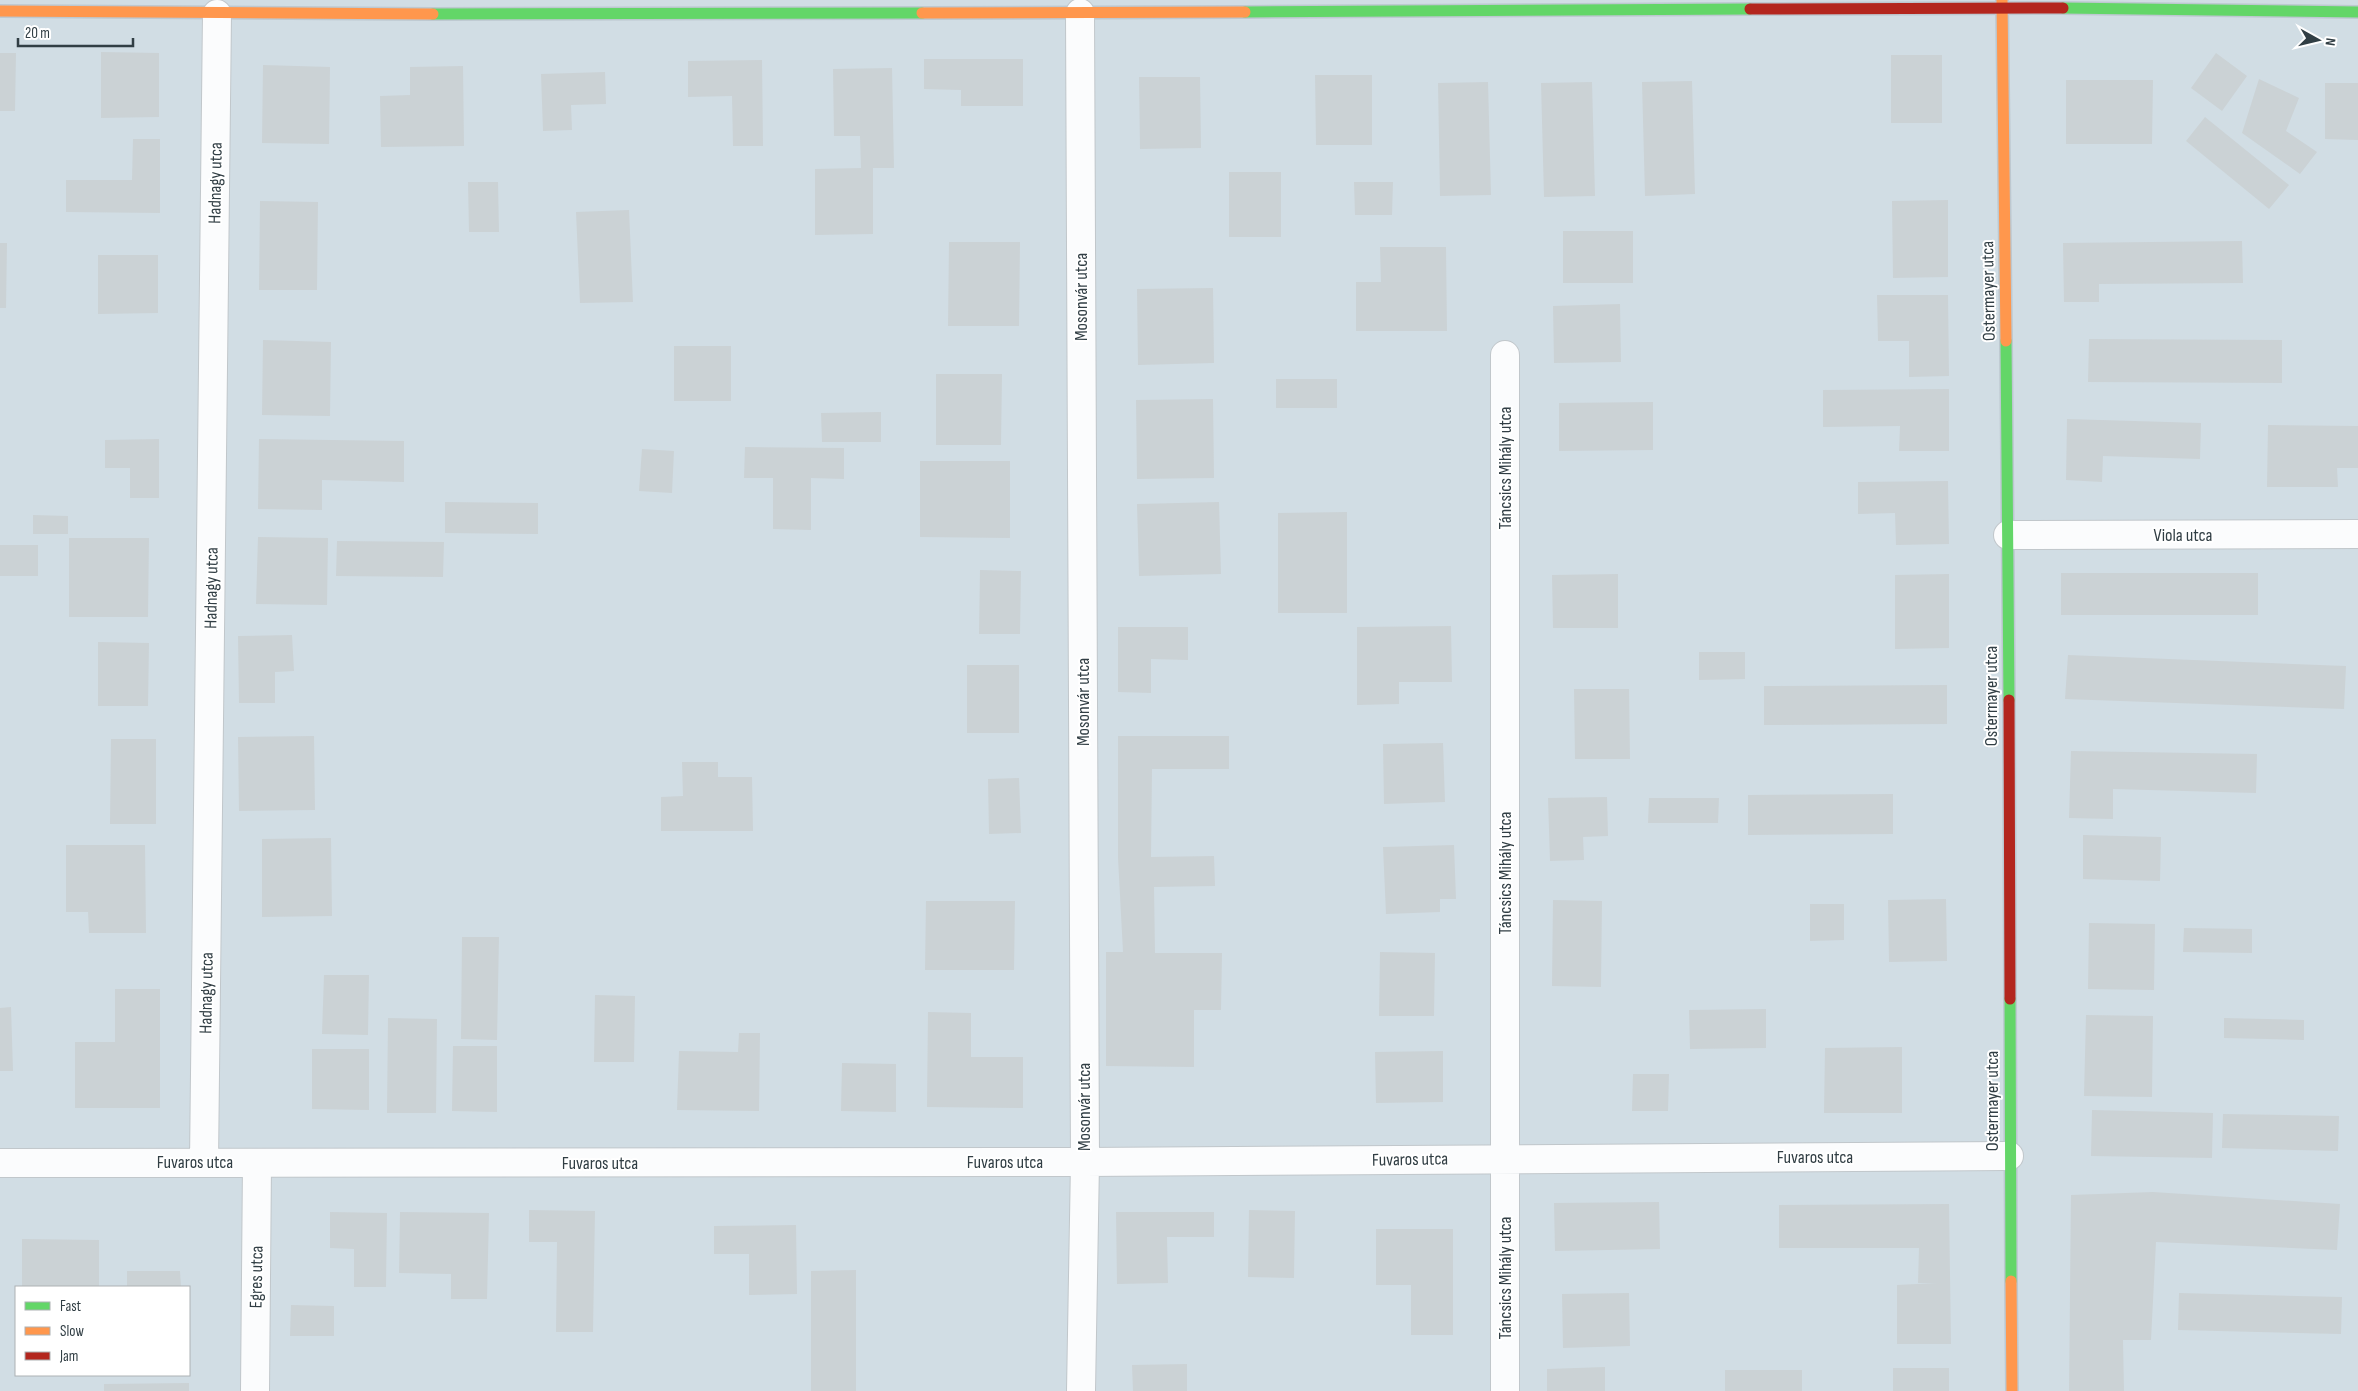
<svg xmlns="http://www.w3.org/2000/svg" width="2358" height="1391" font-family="'Sofia Sans Condensed',sans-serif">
<rect width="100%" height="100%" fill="#e5ebef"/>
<path fill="#d1dde4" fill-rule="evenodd" d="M0,0h2358v1391h-2358zM16,1287h173v88h-173z"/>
<path fill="#cbd2d5" d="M101,52l58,1v64l-58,1z
M0,53h16l-1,58h-15z
M2216,53l31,23 -25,35 -31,-23z
M1891,55h51v68h-51z
M924,59h99v47h-62v-16l-37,-1z
M762,60l1,86h-30l-1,-50 -44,1v-36z
M263,65l67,2 -1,77 -67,-1z
M463,66l1,80 -83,1 -1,-51 30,-1v-28z
M892,68l2,100h-21v66l-58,1v-66l46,-1 -1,-32h-26l-1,-67z
M605,72l1,32 -35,1 1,25 -29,1 -2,-57z
M1315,75h57v70h-56z
M1139,77h61l1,71 -61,1z
M2259,79l40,19 -13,33 31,21 -17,22 -58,-41z
M2066,80h87l-1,64h-86z
M1692,81l3,113 -50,2 -3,-114z
M1488,82l3,113 -51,1 -2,-113z
M1592,82l3,114 -51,1 -3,-114z
M2325,83h33v57l-33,-1z
M2205,117l84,68 -20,24 -83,-68z
M133,139h27v74l-94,-1v-32h66z
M1229,172h52v65h-52z
M468,182h30l1,50h-30z
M1354,182h39l-1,33h-37z
M1948,200v77l-55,1 -1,-77z
M260,201l58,1 -1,88h-58z
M629,210l4,92 -53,1 -4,-91z
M1563,231h70v52h-70z
M2242,241l1,42 -144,1v18h-35l-1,-59z
M949,242h71l-1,84h-71z
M0,243h7l-1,65h-6z
M1380,247h66l1,84h-91v-49h25z
M98,255h60v58l-60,1z
M1213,288l1,75 -76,2 -1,-76z
M1877,295h71l1,81 -40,1v-36h-31z
M1620,304l1,58 -67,1 -1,-57z
M2089,339l193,1v43l-194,-1z
M263,340l68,2 -1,74 -68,-1z
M674,346h57v55h-57z
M936,374h66l-1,71h-65z
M1276,379h61v29h-61z
M1949,389v62h-50l1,-25 -77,1v-37z
M1213,399l1,79 -77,1 -1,-79z
M1653,402v48l-94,1v-48z
M881,412v30h-59l-1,-29z
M2067,419l134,4 -1,36 -97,-3 -1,26 -36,-2z
M2268,425l90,1v42h-21l1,19h-71z
M159,439v59h-29v-30h-25v-28z
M259,439l145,2v41l-82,-2v30l-64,-1z
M745,447l99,1v31l-33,-1v52l-38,-1v-51h-29z
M642,449l32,2 -2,42 -33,-2z
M920,461h90v77l-90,-1z
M1948,481l1,63 -53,1 -1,-32 -37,1v-32z
M445,502l93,1v31l-93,-1z
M1219,502l2,72 -82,2 -2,-72z
M1347,512v101h-69v-100z
M33,515l35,1v18h-35z
M258,537l70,1 -1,67 -71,-1z
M69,538h80l-1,79h-79z
M337,541l107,1 -1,35 -107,-1z
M0,545h38v31h-38z
M980,570l41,1 -1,63h-41z
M2061,573h197v42h-197z
M1618,574v54h-65l-1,-53z
M1949,574v74l-54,1v-74z
M1451,626l1,56h-53v22l-42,1v-78z
M1118,627h70v33l-37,-1v34l-33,-1z
M292,635l2,36 -19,1v31h-36l-1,-67z
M98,642l51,1 -1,63h-50z
M1699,652h46v27l-46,1z
M2068,655l278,11 -2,43 -279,-10z
M967,665h52v68h-52z
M1947,685v39l-183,1v-39z
M1574,689h55l1,70h-55z
M314,736l1,74 -76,1 -1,-74z
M1118,736h111v33h-77l-1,88 63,-1 1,30 -61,1 1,66h67l-1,57h-27v57l-88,-1v-114h17l-5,-94z
M111,739h45v85h-46z
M1443,743l2,59 -61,2 -1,-60z
M2071,751l186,3 -1,39 -143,-4v30l-44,-1z
M682,762h36v15h34l1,54h-92v-34l22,-1z
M1019,778l2,55 -32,1 -1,-55z
M1893,794v40l-145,1v-40z
M1607,797l1,39 -25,1 1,23 -34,1 -2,-63z
M1649,798h70l-1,25h-70z
M2083,835l78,2 -1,44 -77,-2z
M331,838l1,78 -70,1v-78z
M66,845h79l1,88h-57l-1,-21h-22z
M1454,845l2,54h-16v13l-54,2 -3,-67z
M1946,899l1,62 -58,1 -1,-62z
M1553,900l49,1 -1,86 -49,-1z
M926,901h89l-1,69h-89z
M1810,904h34v36l-34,1z
M2089,923l66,1 -1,66 -66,-1z
M2184,928l68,1v24l-69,-1z
M462,937h37l-2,103 -36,-1z
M1380,952l55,1 -1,63h-55z
M324,975h45l-1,60 -46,-1z
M115,989h45v119h-85v-66h40z
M595,995l40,1 -1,66h-40z
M11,1007l2,64h-13v-63z
M1766,1009v39l-76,1 -1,-39z
M928,1012l43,1v44h52v51l-96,-1z
M2086,1015l67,1 -1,81 -68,-1z
M388,1018l49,1 -1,94h-49z
M2224,1018l80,2v20l-80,-2z
M739,1033h21l-1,78 -82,-1 2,-59 59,1z
M453,1046h44v66l-45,-1z
M1902,1047v66h-78l1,-65z
M312,1049h57v61l-57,-1z
M1443,1051v51l-67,1 -1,-51z
M842,1063l54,1v48l-55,-1z
M1633,1074h36l-1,37h-36z
M2092,1110l121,3 -1,45 -121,-2z
M2223,1114l116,2 -1,35 -116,-3z
M2153,1192l187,12 -3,46 -181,-8 -5,98h-28l1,51h-55l2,-196z
M1659,1202l1,47 -105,2 -1,-48z
M1949,1204l2,140h-54v-59l39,-2h-18l1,-35h-140v-43z
M529,1210l66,1 -2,121h-37l1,-90h-28z
M1249,1210l46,1 -1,67 -46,-1z
M330,1212l57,1 -1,74h-32v-38l-24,-1z
M400,1212l89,1 -2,86h-36v-25l-52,-1z
M1116,1212h98v25h-47l1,46 -51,1z
M796,1225l1,69 -48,1v-41h-35v-28z
M1376,1229h77v106h-42v-50h-35z
M22,1239l77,1v47h-77z
M856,1270v121h-45v-120z
M127,1271h53l1,16h-54z
M1629,1293l1,53 -67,2 -1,-54z
M2179,1293l163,4 -1,37 -163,-4z
M291,1305l43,1v30h-44z
M1187,1364v27h-54l-1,-26z
M1605,1367v24h-58v-22z
M1893,1368h56v23h-56z
M1725,1370h77v21h-77z
M189,1383v8h-85v-7z"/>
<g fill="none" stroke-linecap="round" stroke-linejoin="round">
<defs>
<path id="street" d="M1080,13l5,1149 -4,229
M1505,355v1036
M2008,535l350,-1
M204,1162l13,-1148
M0,1163l1085,-1 924,-6
M255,1391l2,-228"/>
<path id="fast" d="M2063,8l295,4
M1245,12l505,-3
M433,14l489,-1
M2006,341l3,359
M2010,999l1,282"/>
<path id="slow" d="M2002,0l4,341
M0,11l433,3
M922,13l323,-1
M2011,1281l1,110"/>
<path id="jam" d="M1750,9l313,-1
M2009,700l1,299"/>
</defs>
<use href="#street" stroke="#c1c7cb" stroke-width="30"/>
<use href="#fast" stroke="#bdc8d0" stroke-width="14"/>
<use href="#slow" stroke="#bdc8d0" stroke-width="14"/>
<use href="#jam" stroke="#bdc8d0" stroke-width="14"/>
<use href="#street" stroke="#fbfcfd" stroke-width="28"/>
<use href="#fast" stroke="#63d668" stroke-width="11"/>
<use href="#slow" stroke="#ff974d" stroke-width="11"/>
<use href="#jam" stroke="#b3261e" stroke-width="11"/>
</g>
<g text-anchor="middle" stroke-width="4" stroke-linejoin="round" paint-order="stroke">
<g font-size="18" fill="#313e44" stroke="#fff">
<text transform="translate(215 183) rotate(-89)" y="6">Hadnagy utca</text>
<text transform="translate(1988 291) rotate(-91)" y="6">Ostermayer utca</text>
<text transform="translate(1081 297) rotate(-90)" y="6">Mosonvár utca</text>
<text transform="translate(1505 468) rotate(-90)" y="6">Táncsics Mihály utca</text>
<text x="2183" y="541">Viola utca</text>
<text transform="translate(211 588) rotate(-89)" y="6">Hadnagy utca</text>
<text transform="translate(1991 696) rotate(-90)" y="6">Ostermayer utca</text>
<text transform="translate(1083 702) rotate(-90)" y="6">Mosonvár utca</text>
<text transform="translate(1505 873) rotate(-90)" y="6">Táncsics Mihály utca</text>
<text transform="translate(206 993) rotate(-89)" y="6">Hadnagy utca</text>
<text transform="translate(1992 1101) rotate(-90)" y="6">Ostermayer utca</text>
<text transform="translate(1084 1107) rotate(-90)" y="6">Mosonvár utca</text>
<text x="1815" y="1163">Fuvaros utca</text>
<text transform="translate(1410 1159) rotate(-1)" y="6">Fuvaros utca</text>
<text x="195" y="1168">Fuvaros utca</text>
<text x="1005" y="1168">Fuvaros utca</text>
<text x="600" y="1169">Fuvaros utca</text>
<text transform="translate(256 1277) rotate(-89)" y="6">Egres utca</text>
<text transform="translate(1505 1278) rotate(-90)" y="6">Táncsics Mihály utca</text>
</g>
</g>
<rect x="15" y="1286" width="175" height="90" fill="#ffffff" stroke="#adb2b4"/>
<rect x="25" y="1302" width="25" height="8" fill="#63d668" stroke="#adb2b4"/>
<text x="60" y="1311" font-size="15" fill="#313e44">Fast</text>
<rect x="25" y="1327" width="25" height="8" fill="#ff974d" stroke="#adb2b4"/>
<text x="60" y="1336" font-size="15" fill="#313e44">Slow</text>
<rect x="25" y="1352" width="25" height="8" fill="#b3261e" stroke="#adb2b4"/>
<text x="60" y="1361" font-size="15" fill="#313e44">Jam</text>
<g transform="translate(2318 40) rotate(98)" stroke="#ffffff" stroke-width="4" paint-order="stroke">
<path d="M0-4L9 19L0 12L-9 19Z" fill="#313e44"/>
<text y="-8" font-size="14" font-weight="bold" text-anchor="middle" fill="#313e44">N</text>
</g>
<path d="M18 38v8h115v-8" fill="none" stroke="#313e44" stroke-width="2.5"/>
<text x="25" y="38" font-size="15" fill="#313e44" stroke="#ffffff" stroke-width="4" paint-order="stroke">20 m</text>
</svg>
